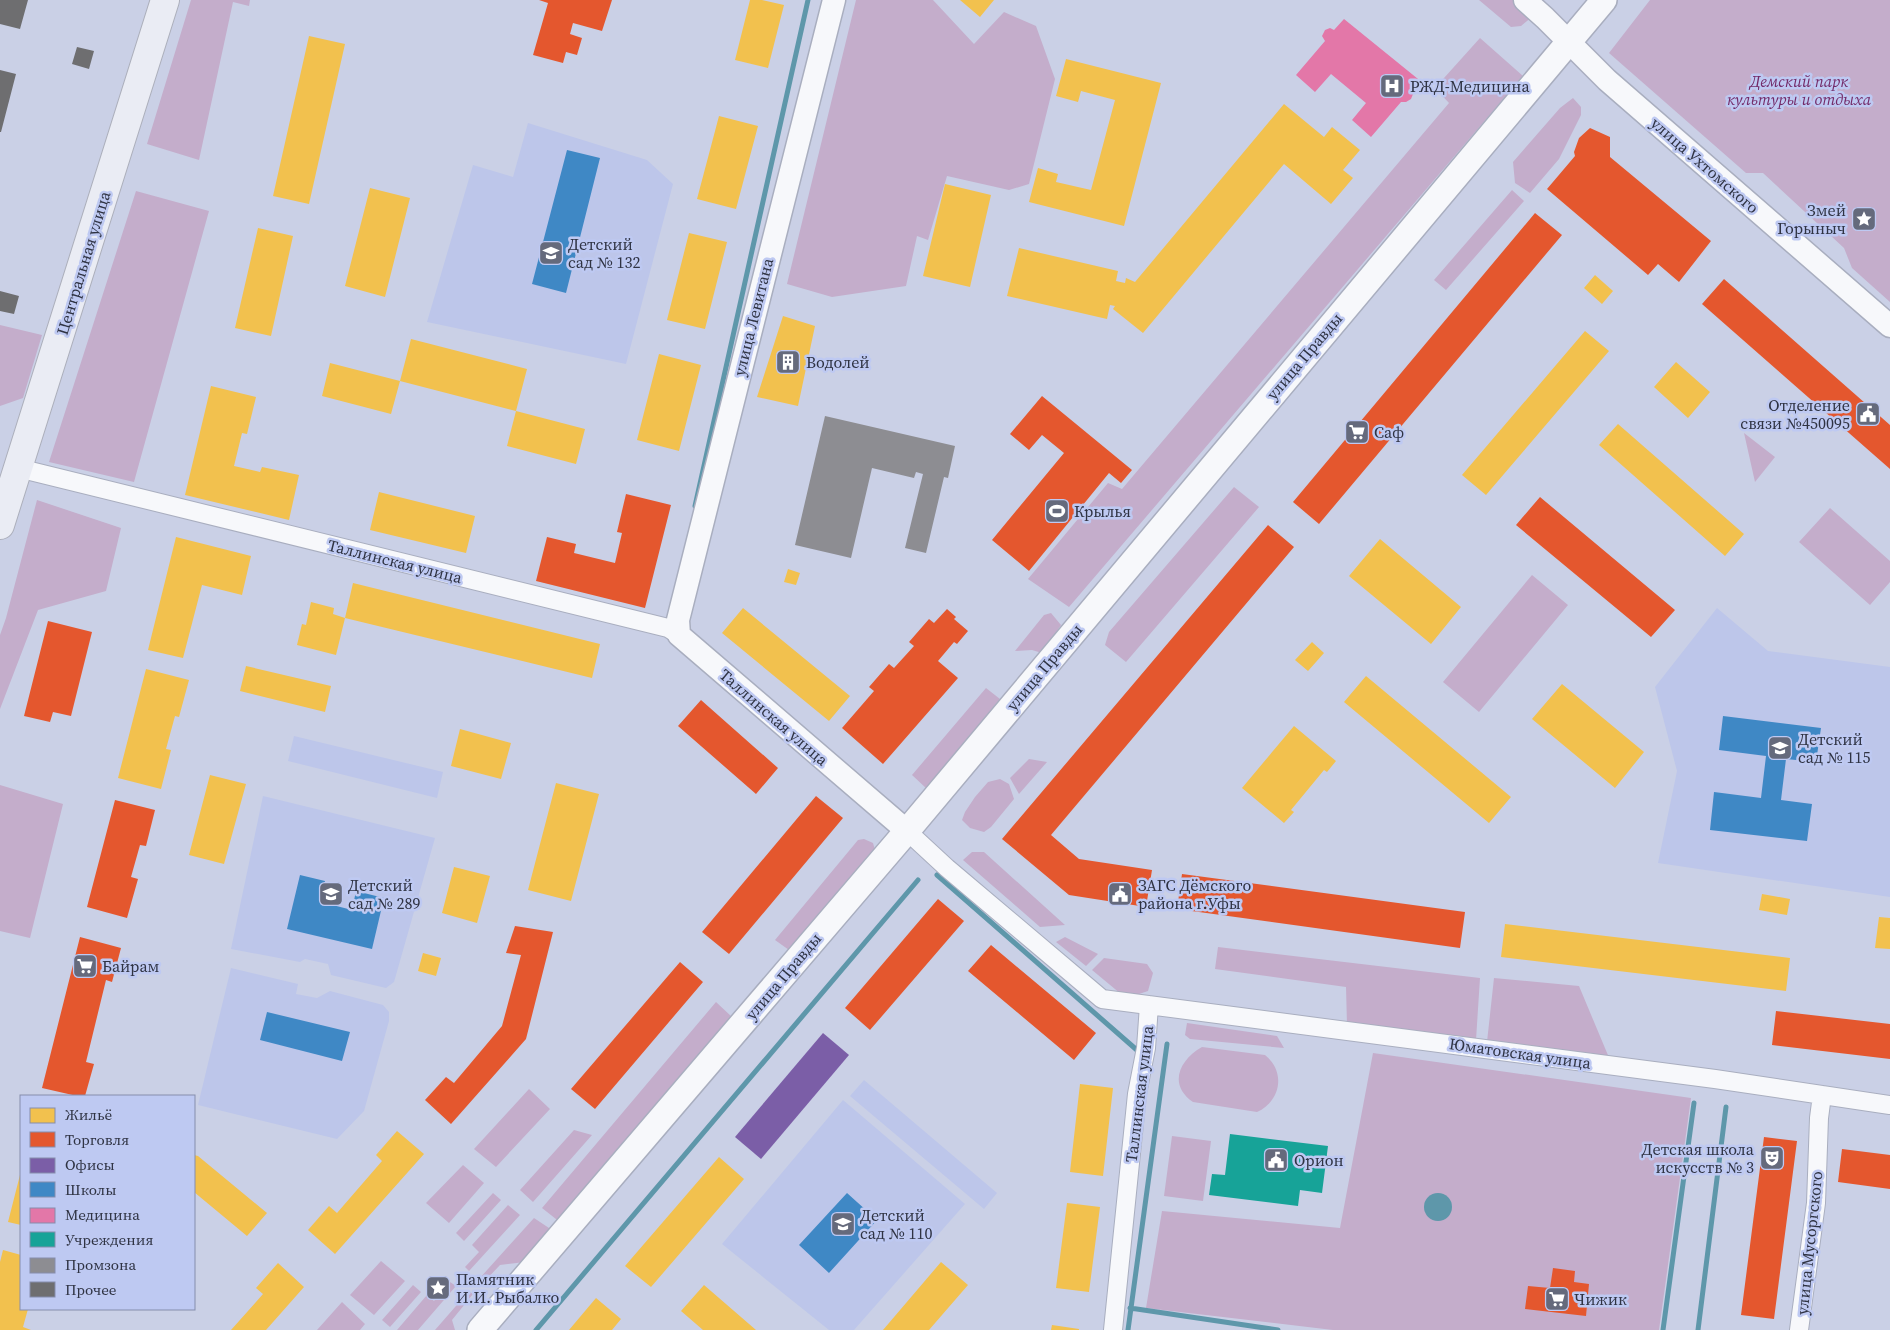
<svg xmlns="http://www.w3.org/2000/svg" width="1890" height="1330" font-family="'Source Serif 4',serif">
<rect width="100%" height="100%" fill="#cad0e6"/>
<path fill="#bdc6ea" d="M528,123l119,37 26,24 -47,180 -199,-42 46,-157 40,12z
M1717,608l51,43 122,16v230l-232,-34 19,-92 -22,-84z
M294,736l149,36 -6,26 -149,-37z
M263,796l172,42 -41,144 -8,6 -55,-13 -3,-11 -23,-5 -5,3 -69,-13z
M231,968l67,16 -2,10 21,4 13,-7 53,14 6,7v9l-25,90 -27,28 -139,-34z
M864,1080l133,113 -13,16 -134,-113z
M843,1100l122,104 -111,126h-25l-107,-86z"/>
<path fill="#c4adcb" d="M191,0h59l-1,6 -16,-4 -34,158 -52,-16z
M856,0h77l41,44 30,-32 32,14 19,53 -26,105 -20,6 -62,-14 -19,64 -11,-4 -11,50 -74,11 -45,-13z
M1479,0h36l18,16 -12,10 -10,1z
M1650,0h240v302l-38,-34 -8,-20 -81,-75h-17l-137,-120z
M1480,38l43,38 -454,531 -41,-28 80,-96 14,6 327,-386 -14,-15z
M1573,98l8,9v8l-22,44 -29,34 -15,-10 -2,-21 47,-54z
M1512,190l12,11 -78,89 -12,-10z
M136,191l73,20 -75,271 -85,-20z
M0,325l42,10 -19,63 -23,8z
M1744,433l31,24 -20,25z
M1234,487l25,20 -133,155 -21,-17 4,-13z
M37,500l84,28 -15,63 -68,19 -38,99v-74l6,-17z
M1830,508l60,53v21l-20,23 -71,-63z
M1532,575l36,30 -89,107 -36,-30z
M1051,613l10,12 -19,28 -10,-3 -17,1 29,-36z
M986,688l14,11 -73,90 -15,-14z
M1029,759l18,3 -28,32 -9,-16z
M1000,779l9,5 5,15 -23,28 -7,5 -14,-4 -8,-8 3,-8 10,-15 13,-15z
M0,785l63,19 -33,134 -30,-7z
M864,839l9,4 2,7 -86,100 -14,-10 83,-100z
M972,852h12l81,73 -25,2 -77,-67z
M1065,937l33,17 -12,12 -30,-24z
M1218,947l262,31 -4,62 -129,-15 -1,-38 -131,-18z
M1104,958l43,6 6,9 -5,18 -15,5 -12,-2 -29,-24z
M1494,978l85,8 31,74 -123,-18z
M716,1002l16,15 -171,206 -19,-15z
M1187,1023l90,13 7,12 -94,-9 -5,-4z
M1202,1047l63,8c21,17 16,46 -8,57l-64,-10c-25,-17 -14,-42 9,-55z
M1373,1053l318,45 -32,232h-326l-187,-22 16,-97 178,17z
M529,1089l21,20 -54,58 -22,-18z
M574,1130l18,5 -59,67 -13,-12z
M1172,1136l39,5 -8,60 -39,-5z
M463,1165l21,18 -35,40 -23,-20z
M493,1193l8,7 -37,41 -8,-8z
M508,1205l12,10 -51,56 -4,-4 14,-15 -7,-7z
M534,1218l18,12 -27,32 -25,3 -16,17 -5,-3z
M381,1261l24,20 -31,34 -24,-20z
M450,1282l6,4 -38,44h-21l30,-35 7,6z
M413,1285l8,7 -31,35 -8,-7z
M469,1291l4,3 -21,26 3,10h-20z
M342,1302l23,22 -5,6h-43z"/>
<path fill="#5e97aa" d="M1424 1207a14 14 0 1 1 28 0a14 14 0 1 1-28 0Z"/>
<path fill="#f2c14e" d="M750,0h12l22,5 -16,63 -33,-8z
M960,0h34l-14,17z
M309,36l36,8 -36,160 -36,-8z
M1066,59l95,24 -37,143 -95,-24 9,-34 20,6 -2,8 35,8 24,-90 -34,-9 -3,11 -22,-6z
M1284,104l40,33 8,-10 28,23 -17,20 10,8 -22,26 -47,-40 -141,169 -30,-24 2,-3 -5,-1 -3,14 -100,-23 12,-48 99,23 -2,10 9,2 1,-5 9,4z
M719,116l39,10 -22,83 -39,-10z
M945,184l46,11 -21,92 -47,-11z
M370,188l40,10 -25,99 -40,-11z
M258,228l35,8 -22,100 -36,-8z
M689,233l38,9 -22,87 -38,-9z
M1595,275l18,16 -11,13 -18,-16z
M783,316l32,10 -17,80 -41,-9z
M1585,331l24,20 -123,144 -24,-20z
M411,339l116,30 -11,42 -116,-30z
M659,354l42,11 -22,86 -42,-11z
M1676,362l34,30 -22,26 -34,-31z
M330,363l70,18 -9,33 -69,-18z
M211,386l45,11 -9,37 -5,-1 -8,33 26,6 2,-5 37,8 -10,45 -104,-25z
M516,411l69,18 -9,35 -69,-18z
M1618,424l126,110 -19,22 -126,-111z
M379,492l96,24 -9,37 -96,-23z
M176,537l75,19 -9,39 -40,-10 -19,73 -35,-8z
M1380,539l81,68 -30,37 -82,-68z
M788,569l12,4 -4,12 -12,-3z
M353,583l247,61 -8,34 -247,-60z
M311,602l23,6 -1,6 12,4 -9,37 -39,-10 5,-21 4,1z
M743,608l107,88 -21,25 -107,-88z
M1312,642l12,11 -16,18 -13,-11z
M246,666l85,20 -6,26 -85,-21z
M146,669l43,11 -10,37 -4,-1 -9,33 5,1 -10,39 -43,-11z
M1366,676l145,121 -22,26 -145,-121z
M1562,684l82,68 -29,36 -83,-69z
M1294,726l42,35 -9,11 -3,-2 -33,40 3,2 -10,11 -42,-35z
M460,729l51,14 -10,36 -50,-13z
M210,775l36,9 -22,80 -35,-9z
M556,783l43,11 -28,107 -43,-11z
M454,867l36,9 -13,47 -35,-10z
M1762,894l28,5 -3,16 -28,-5z
M1879,917l11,1v31l-15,-1z
M1505,924l285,34 -4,33 -285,-34z
M423,953l18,5 -5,18 -18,-5z
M1080,1084l33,4 -10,88 -33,-4z
M397,1131l27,23 -89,100 -27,-24 21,-24 8,7 45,-52 -6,-6z
M194,1155l4,1 69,57 -20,23 -53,-44z
M719,1157l25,22 -93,108 -26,-21z
M21,1171v54l-13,-3z
M1067,1203l33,4 -11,85 -33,-4z
M3,1250l18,5v54h7l-5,18 8,3h-31v-68z
M941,1262l27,23 -39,45h-46z
M278,1263l26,24 -38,43h-35l32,-36 -7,-6z
M704,1285l52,45h-53l-22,-19z
M596,1298l25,21 -9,11h-43z
M1052,1325l27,4v1h-28z"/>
<path fill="#e4572e" d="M539,0h73l-10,31 -29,-8 -3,11 12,4 -5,17 -11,-3 -3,11 -30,-8 15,-52z
M1590,128l20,9v20l101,84 -32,41 -21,-18 -10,11 -101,-86 28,-33 -1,-4 5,-14z
M1535,213l27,22 -243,289 -26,-22z
M1724,279l166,146v44l-188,-165z
M1042,396l90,74 -11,13 -12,-10 -80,98 -37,-31 72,-87 -22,-18 -13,15 -19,-16z
M626,494l45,11 -26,103 -109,-27 11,-44 29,7 -2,9 41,10 7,-30 -5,-1z
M1540,497l135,113 -24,27 -135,-112z
M1268,525l26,22 -243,288 28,24 73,11 -6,37 -77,-12 -67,-56z
M947,609l9,8 -2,2 14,12 -11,13 -3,-2 -16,19 20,17 -75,86 -41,-36 32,-37 -5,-4 20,-23 5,4 20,-22 -5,-4 20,-23 5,4z
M48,621l44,11 -21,84 -18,-4 -3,10 -26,-6z
M701,700l77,68 -22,26 -78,-68z
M816,796l27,22 -114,136 -27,-22z
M115,800l40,10 -9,36 -6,-1 -9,32 7,2 -11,39 -40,-11z
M1182,874l283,38 -5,36 -283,-39z
M938,899l26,22 -94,109 -25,-22z
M515,926l38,6 -27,107 -75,85 -26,-24 21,-23 8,6 48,-57 19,-71 -15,-2z
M80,937l41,11 -9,34 -6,-2 -20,82 8,2 -9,32h-8l-35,-8z
M991,945l105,88 -22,27 -106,-89z
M680,962l23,20 -108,127 -24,-20z
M1776,1011l114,13v35l-118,-14z
M1764,1137l33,4 -23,178 -33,-4z
M1842,1149l48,6v34l-52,-7z
M1553,1268l22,3 -1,11 15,2 -3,32 -61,-7 3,-23 22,2z"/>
<path fill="#7b5ea7" d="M823,1033l26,22 -88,104 -26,-22z"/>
<path fill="#3f88c5" d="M567,150l33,8 -34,135 -34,-9z
M1723,716l98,12 -5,34 -30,-3 -5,41 31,4 -5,37 -97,-11 4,-38 47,6 5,-42 -47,-6z
M300,875l25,6 -4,21 31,8 4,-19 28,7 -12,51 -85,-20z
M267,1012l83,20 -8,29 -82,-21z
M847,1193l30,27 -48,53 -30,-28z"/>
<path fill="#e377a8" d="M1344,19l74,60 -8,10 3,5 -2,5 -5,3h-5l-30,35 -19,-17 14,-17 -35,-29 -16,18 -19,-17 29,-34 -3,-5 3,-6 5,-2 4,2z"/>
<path fill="#17a398" d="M1230,1134l98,12 -6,47 -22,-3 -2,16 -89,-11 3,-21 13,1z"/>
<path fill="#8d8d92" d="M825,416l130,30 -7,32 -4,-1 -18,76 -21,-5 18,-74 -7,-2 -2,6 -42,-10 -21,90 -56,-13z"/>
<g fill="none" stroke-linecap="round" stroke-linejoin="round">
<path stroke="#5e97aa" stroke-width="5" d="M695,506l113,-506
M937,875l201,176
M1130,1308l148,22
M536,1330l382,-450
M1128,1330l39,-286
M1663,1330l31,-227
M1698,1330l28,-223"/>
</g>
<path fill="#6e6e70" d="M0,0h28l-8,29 -20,-5z
M77,47l17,4 -5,18 -17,-5z
M0,70l16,4 -15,58h-1z
M0,291l19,5 -5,18 -14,-3z"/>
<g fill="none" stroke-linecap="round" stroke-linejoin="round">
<defs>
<path id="minor" d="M18,468l650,160 11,7
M907,831l40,37 155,131 613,80 175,26
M1113,1330l24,-236 9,-46 3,-43
M1799,1330l17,-127 3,-85 3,-23"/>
<path id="tertiary" d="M834,0l-156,620 1,15 228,196
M1525,0l20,18 62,62 283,246"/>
<path id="secondary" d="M480,1330l427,-499 697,-831"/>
<path id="primary" d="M0,525l165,-525"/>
</defs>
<use href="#minor" stroke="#a9aebf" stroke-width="20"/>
<use href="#tertiary" stroke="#a9aebf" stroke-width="25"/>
<use href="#secondary" stroke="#a9aebf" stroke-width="28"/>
<use href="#primary" stroke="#acafbb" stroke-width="30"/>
<use href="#minor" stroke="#f7f8fb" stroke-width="18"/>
<use href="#tertiary" stroke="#f7f8fb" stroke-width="22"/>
<use href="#secondary" stroke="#f7f8fb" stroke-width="25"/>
<use href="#primary" stroke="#eaecf4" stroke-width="28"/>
</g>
<defs>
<symbol id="hospital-square" viewBox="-11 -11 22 22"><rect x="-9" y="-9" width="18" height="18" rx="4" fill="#656a7c" stroke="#bec9f2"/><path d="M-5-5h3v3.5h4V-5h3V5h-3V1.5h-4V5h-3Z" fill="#fff"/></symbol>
<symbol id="sight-square" viewBox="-11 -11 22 22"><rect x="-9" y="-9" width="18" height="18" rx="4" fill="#656a7c" stroke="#bec9f2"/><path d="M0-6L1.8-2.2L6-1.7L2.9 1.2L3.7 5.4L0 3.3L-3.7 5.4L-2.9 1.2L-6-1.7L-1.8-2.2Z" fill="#fff"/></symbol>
<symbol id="school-square" viewBox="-11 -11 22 22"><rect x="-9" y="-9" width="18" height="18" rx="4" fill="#656a7c" stroke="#bec9f2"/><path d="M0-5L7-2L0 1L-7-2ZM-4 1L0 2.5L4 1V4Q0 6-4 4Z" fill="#fff"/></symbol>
<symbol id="building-square" viewBox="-11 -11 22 22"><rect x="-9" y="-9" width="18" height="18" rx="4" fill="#656a7c" stroke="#bec9f2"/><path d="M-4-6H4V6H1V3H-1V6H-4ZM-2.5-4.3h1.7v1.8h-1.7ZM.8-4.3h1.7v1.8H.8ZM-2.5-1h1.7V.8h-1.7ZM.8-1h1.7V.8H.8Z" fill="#fff"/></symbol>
<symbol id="civic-square" viewBox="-11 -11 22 22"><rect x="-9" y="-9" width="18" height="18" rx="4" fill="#656a7c" stroke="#bec9f2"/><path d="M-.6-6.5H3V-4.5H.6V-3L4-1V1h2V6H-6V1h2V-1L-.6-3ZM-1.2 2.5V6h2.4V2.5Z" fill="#fff"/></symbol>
<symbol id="supermarket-square" viewBox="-11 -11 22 22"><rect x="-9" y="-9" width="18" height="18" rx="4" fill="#656a7c" stroke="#bec9f2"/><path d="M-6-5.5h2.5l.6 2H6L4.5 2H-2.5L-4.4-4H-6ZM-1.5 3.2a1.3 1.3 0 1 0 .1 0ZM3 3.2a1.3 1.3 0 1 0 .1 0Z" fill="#fff"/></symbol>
<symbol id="stadium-square" viewBox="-11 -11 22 22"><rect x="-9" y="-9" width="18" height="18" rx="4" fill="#656a7c" stroke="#bec9f2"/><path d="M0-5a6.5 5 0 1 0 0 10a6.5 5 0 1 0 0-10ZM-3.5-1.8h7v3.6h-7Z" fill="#fff"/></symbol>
<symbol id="theatre-square" viewBox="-11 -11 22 22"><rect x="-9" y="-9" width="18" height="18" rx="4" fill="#656a7c" stroke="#bec9f2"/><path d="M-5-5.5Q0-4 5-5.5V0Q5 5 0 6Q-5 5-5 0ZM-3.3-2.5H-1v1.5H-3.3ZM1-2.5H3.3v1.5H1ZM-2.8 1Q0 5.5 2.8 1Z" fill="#fff"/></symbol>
</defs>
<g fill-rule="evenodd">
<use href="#hospital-square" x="1378" y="72" width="28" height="28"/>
<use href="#sight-square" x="1850" y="205" width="28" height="28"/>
<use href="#school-square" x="537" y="239" width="28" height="28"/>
<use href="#building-square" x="774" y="348" width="28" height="28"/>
<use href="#civic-square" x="1854" y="400" width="28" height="28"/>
<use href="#supermarket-square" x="1343" y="418" width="28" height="28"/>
<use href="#stadium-square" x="1043" y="497" width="28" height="28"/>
<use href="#school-square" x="1766" y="734" width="28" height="28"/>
<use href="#school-square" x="317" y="880" width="28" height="28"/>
<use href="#civic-square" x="1106" y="880" width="28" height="28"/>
<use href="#supermarket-square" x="71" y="952" width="28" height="28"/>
<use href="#theatre-square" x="1758" y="1144" width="28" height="28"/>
<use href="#civic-square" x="1262" y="1146" width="28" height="28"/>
<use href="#school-square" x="829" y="1210" width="28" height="28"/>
<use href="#sight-square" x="424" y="1274" width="28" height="28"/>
<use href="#supermarket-square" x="1543" y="1285" width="28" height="28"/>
</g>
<g text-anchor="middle" stroke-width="5" stroke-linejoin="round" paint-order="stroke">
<g font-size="16" font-style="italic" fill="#732a68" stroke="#bec9f2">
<text x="1799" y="87">Демский парк<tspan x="1799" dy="18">культуры и отдыха</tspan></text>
</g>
<g font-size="16" fill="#2f3343" stroke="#bec9f2" text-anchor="start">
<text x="1410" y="92">РЖД-Медицина</text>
<text x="1846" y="216" text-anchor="end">Змей<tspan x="1846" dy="18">Горыныч</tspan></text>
<text x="568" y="250">Детский<tspan x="568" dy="18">сад № 132</tspan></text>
<text x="806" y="368">Водолей</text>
<text x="1850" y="411" text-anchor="end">Отделение<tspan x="1850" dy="18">связи №450095</tspan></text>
<text x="1374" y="438">Саф</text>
<text x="1074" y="517">Крылья</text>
<text x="1798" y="745">Детский<tspan x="1798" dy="18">сад № 115</tspan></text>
<text x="348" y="891">Детский<tspan x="348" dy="18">сад № 289</tspan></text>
<text x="1138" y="891">ЗАГС Дёмского<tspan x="1138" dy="18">района г.Уфы</tspan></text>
<text x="102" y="972">Байрам</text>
<text x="1754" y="1155" text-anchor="end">Детская школа<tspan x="1754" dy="18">искусств № 3</tspan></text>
<text x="1294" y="1166">Орион</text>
<text x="860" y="1221">Детский<tspan x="860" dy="18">сад № 110</tspan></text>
<text x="456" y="1285">Памятник<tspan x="456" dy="18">И.И. Рыбалко</tspan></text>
<text x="1574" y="1305">Чижик</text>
</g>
<g font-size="16" fill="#2f3343" stroke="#bec9f2">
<text transform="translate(1705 165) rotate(41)" y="6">улица Ухтомского</text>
<text transform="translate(83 263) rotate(-73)" y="6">Центральная улица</text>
<text transform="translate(753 317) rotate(-76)" y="6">улица Левитана</text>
<text transform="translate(1304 356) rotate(-50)" y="6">улица Правды</text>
<text transform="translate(395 561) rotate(14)" y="6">Таллинская улица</text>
<text transform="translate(1044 667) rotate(-50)" y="6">улица Правды</text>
<text transform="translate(774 717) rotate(41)" y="6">Таллинская улица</text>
<text transform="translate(783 976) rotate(-50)" y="6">улица Правды</text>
<text transform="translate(1520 1053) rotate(8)" y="6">Юматовская улица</text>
<text transform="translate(1139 1094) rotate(-83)" y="6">Таллинская улица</text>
<text transform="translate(1809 1243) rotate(-84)" y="6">улица Мусоргского</text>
</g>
</g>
<rect x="20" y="1095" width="175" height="215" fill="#bec9f2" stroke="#858dac"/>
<rect x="30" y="1108" width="25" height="15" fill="#f2c14e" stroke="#858dac"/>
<text x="65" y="1120" font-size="15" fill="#2f3343">Жильё</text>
<rect x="30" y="1132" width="25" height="15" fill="#e4572e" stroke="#858dac"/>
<text x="65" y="1145" font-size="15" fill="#2f3343">Торговля</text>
<rect x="30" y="1158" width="25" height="15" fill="#7b5ea7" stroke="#858dac"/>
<text x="65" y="1170" font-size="15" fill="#2f3343">Офисы</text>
<rect x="30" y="1182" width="25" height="15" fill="#3f88c5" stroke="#858dac"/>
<text x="65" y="1195" font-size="15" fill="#2f3343">Школы</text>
<rect x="30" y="1208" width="25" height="15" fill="#e377a8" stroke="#858dac"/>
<text x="65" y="1220" font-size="15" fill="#2f3343">Медицина</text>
<rect x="30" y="1232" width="25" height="15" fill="#17a398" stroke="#858dac"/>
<text x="65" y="1245" font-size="15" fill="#2f3343">Учреждения</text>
<rect x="30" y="1258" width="25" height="15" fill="#8d8d92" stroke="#858dac"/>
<text x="65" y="1270" font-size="15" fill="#2f3343">Промзона</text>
<rect x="30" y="1282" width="25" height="15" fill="#6e6e70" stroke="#858dac"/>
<text x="65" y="1295" font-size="15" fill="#2f3343">Прочее</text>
</svg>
